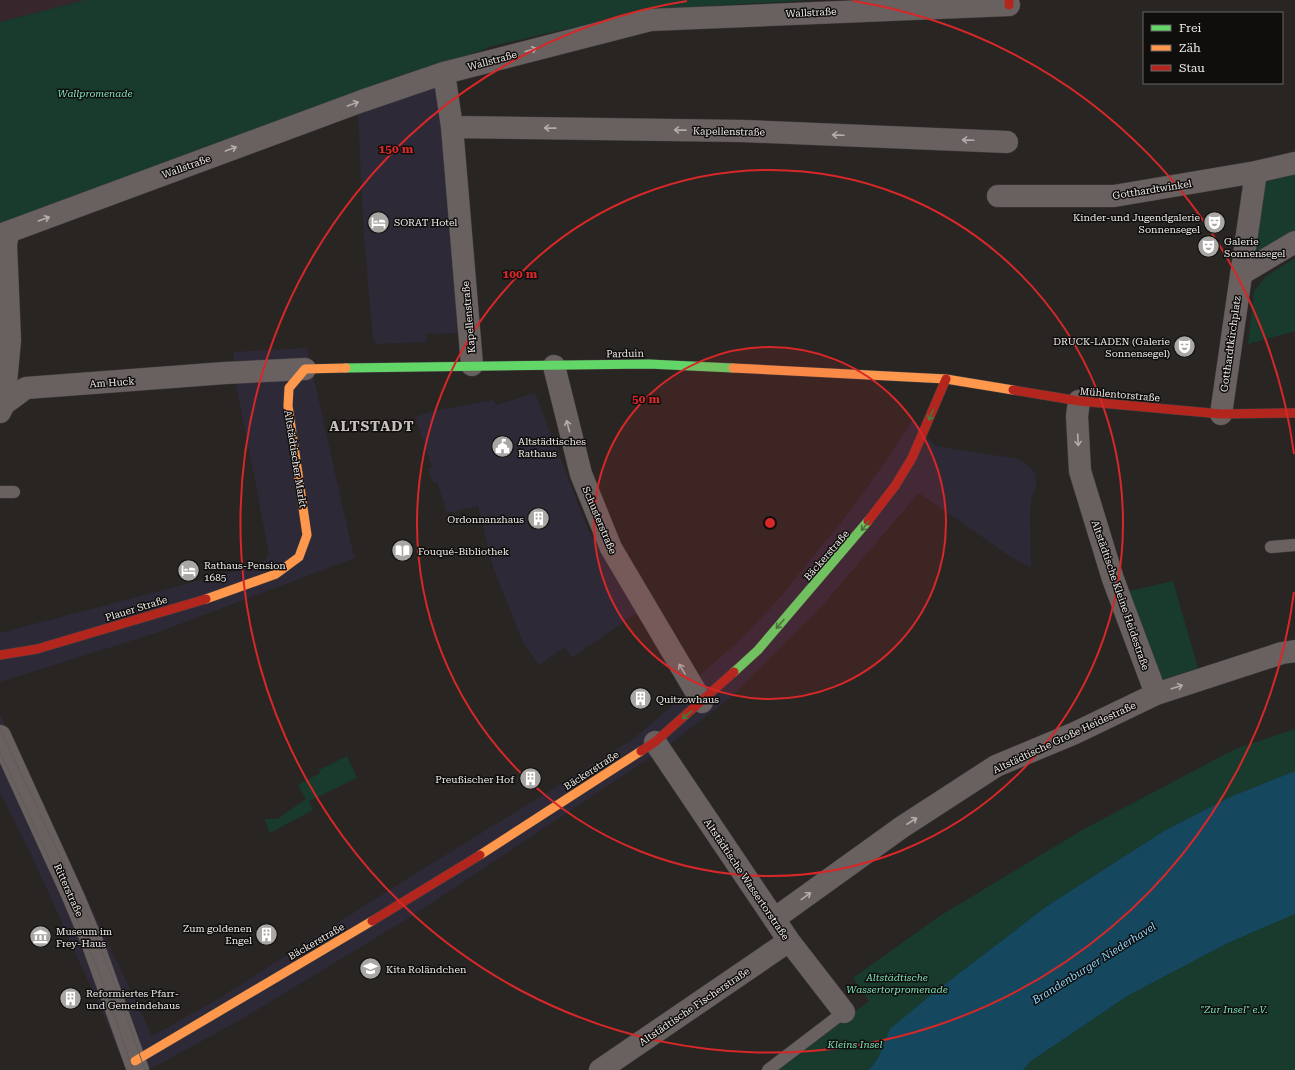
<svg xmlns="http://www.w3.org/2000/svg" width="1295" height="1070" font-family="'Roboto Serif',serif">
<rect width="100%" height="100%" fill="#282523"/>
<path fill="#2e2937" d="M435,85l24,189 4,59 -37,1v8l-50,2 -3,-4 -9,-104 -6,-122z
M307,348l44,196 4,14 -199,75 -156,49v-49l262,-69 7,-11 -32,-164 -4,-37z
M535,393l53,137 50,82 -66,46 -7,-11 -26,18 -16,-23 -30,-75 -15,-61 -31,7 -10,-31 -4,1 -5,-14 4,-2 -17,-50 18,-6 61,-11 2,5z
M913,419l22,27 84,13 16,13 1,16 -4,8 -2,13 1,59 -23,-13 -89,-62 -98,114 -91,91 -64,49 -251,167 -173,105 -93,51h-23l-23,-56 -68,-151 -35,-71v-78l152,322 61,-34 200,-127 219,-135 55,-47 15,-20 35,-30 40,-42 65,-80 44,-60z"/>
<path fill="#37272d" d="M0,0h85l-85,22z"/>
<path fill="#183b2d" d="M85,0h729l-162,9 -159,37 -493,181v-205z
M1295,174v60l-45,26 15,-78z
M1295,258v73l-47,13 6,-53 11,-14z
M1173,581l25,87 -40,13 -33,-89z
M1295,729v42l-65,26 -66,34 -117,75 -115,88 -41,35 -13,29 -9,12h-90l90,-69 -16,-23 85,-61 144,-87 153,-81z
M347,756l10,22 -48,23 4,9 -43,23 -6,-14h13l29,-20 -8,-14 22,-12 -1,-3z
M1295,914v156h-272l8,-9 98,-66 99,-52z"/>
<path fill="#15475e" d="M1295,771v143l-67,29 -99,52 -98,66 -8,9h-154l9,-12 12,-29 42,-35 115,-88 117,-75 66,-34z"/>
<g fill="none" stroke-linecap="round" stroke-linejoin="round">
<defs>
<path id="lane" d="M0,492h14
M1271,547l24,-2
M768,1070l76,-58"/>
<path id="street" d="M444,73l8,54 20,238
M452,127l291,4 264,11
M998,196h116l142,-24
M0,235l362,-134 82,-28 206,-53 359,-15
M1241,274l54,-32
M554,366l27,108 30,74 91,154
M1079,401l-2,15 3,55 33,108 43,115
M4,404l22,-16 199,-15 80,-4
M0,412l4,-8 6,-64 -4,-95 2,-13
M1221,414l35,-242 39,-9
M0,736l73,160 18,43 47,131
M655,742l134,199 55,71
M774,919l128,-92 94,-61 79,-33 81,-39 126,-41 13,-2
M600,1070l189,-129"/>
<path id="fast" d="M346,368l303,-4 84,4
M734,672l24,-22 110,-129"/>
<path id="slow" d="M733,368l213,11 67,11
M206,599l70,-25 23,-17 8,-22 -19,-129 1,-18 16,-19 41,-1
M480,855l161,-104
M135,1061l237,-140"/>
<path id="jam" d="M1009,0v5
M1013,390l66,11 142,13 74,-1
M868,521l27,-35 17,-28 34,-79
M0,655l37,-6 169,-50
M641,751l14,-9 79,-70
M372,921l108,-66"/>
</defs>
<use href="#lane" stroke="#434140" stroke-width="13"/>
<use href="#street" stroke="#434140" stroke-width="23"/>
<use href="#fast" stroke="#434140" stroke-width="10"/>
<use href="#slow" stroke="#434140" stroke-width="10"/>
<use href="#jam" stroke="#434140" stroke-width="10"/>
<use href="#lane" stroke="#696060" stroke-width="12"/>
<use href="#street" stroke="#696060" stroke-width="22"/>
<use href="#fast" stroke="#63d668" stroke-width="9"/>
<use href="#slow" stroke="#ff974d" stroke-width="9"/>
<use href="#jam" stroke="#b3261e" stroke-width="9"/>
<path stroke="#5f5b59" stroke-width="1" d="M0,729l83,176 29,71 33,94
M0,752l73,158 29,70 31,90"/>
</g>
<defs><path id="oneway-shaft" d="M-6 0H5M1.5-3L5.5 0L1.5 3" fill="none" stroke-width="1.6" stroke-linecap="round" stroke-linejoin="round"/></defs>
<g stroke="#b2acab">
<use href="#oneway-shaft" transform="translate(531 50) rotate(-15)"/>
<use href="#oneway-shaft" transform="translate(353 104) rotate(-20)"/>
<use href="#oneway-shaft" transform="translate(550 128) rotate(-179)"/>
<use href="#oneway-shaft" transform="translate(680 130) rotate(-179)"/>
<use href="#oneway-shaft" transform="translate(838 135) rotate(-178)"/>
<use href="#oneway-shaft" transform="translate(968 140) rotate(-178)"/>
<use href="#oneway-shaft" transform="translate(231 149) rotate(-20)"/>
<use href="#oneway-shaft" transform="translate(44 219) rotate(-20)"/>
<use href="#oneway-shaft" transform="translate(568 426) rotate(-105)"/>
<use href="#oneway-shaft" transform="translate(1078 440) rotate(87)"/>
<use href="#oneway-shaft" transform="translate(682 669) rotate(-121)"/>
<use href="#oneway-shaft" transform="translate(1177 687) rotate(-18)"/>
<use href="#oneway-shaft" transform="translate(912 821) rotate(-33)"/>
<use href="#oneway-shaft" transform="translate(806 896) rotate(-36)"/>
</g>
<g stroke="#3e7c3f">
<use href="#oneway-shaft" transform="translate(931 415) rotate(112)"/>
<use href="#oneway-shaft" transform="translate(865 526) rotate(128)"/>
<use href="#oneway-shaft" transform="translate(780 624) rotate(131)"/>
<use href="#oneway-shaft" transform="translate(687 715) rotate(140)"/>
</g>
<circle cx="770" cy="523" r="176" fill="#d62828" fill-opacity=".12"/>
<g fill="none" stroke="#d62828" stroke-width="2">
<circle cx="770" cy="523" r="176"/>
<circle cx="770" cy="523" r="353"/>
<path d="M1294 592A529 529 0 1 1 687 1M853 1A529 529 0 0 1 1294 454"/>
</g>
<defs>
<symbol id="hotel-disc" viewBox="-11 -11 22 22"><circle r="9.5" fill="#a9a6a4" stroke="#100e0d"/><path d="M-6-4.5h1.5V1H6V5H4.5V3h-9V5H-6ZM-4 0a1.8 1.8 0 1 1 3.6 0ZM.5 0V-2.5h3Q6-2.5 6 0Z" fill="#fff"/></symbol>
<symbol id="theatre-disc" viewBox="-11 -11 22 22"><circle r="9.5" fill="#a9a6a4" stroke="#100e0d"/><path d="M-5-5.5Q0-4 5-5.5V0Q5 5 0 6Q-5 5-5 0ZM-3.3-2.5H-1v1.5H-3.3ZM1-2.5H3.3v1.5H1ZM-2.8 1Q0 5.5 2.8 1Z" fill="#fff"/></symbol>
<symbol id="civic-disc" viewBox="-11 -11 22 22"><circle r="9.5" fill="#a9a6a4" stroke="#100e0d"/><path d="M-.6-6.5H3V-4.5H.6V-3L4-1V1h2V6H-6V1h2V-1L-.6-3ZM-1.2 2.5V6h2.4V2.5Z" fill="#fff"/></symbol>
<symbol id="building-disc" viewBox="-11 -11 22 22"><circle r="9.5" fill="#a9a6a4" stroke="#100e0d"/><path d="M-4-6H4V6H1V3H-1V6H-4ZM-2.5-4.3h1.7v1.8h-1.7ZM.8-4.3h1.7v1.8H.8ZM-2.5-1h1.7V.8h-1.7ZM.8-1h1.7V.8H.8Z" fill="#fff"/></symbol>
<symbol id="library-disc" viewBox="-11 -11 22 22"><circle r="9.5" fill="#a9a6a4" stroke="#100e0d"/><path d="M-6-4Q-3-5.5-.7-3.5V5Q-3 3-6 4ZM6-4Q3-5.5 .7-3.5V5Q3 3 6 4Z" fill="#fff"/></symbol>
<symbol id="museum-disc" viewBox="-11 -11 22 22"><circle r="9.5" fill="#a9a6a4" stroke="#100e0d"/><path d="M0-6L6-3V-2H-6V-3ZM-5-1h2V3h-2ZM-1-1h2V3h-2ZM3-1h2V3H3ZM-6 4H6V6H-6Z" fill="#fff"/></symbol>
<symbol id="school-disc" viewBox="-11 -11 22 22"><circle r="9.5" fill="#a9a6a4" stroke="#100e0d"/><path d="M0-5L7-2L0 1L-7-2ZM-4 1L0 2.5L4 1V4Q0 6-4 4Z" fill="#fff"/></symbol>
</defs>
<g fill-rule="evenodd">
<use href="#hotel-disc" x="366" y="210" width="25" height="25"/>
<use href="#theatre-disc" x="1202" y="210" width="25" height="25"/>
<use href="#theatre-disc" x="1196" y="234" width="25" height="25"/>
<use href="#theatre-disc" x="1172" y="334" width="25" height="25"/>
<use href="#civic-disc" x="490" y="434" width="25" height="25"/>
<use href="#building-disc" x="526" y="506" width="25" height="25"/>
<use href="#library-disc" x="390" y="538" width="25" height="25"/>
<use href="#hotel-disc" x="176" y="558" width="25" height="25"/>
<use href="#building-disc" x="628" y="686" width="25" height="25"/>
<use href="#building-disc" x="518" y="766" width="25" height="25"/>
<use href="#building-disc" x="254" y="922" width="25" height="25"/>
<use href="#museum-disc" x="28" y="924" width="25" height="25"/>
<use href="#school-disc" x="358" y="956" width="25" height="25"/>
<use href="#building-disc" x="58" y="986" width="25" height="25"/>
</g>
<g text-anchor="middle" stroke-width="3" stroke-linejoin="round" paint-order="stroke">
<g font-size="10" fill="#eeebe9" stroke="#100e0d">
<text transform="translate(811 12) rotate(-3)" y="4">Wallstraße</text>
<text transform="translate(492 60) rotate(-15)" y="4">Wallstraße</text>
<text transform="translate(729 131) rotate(1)" y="4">Kapellenstraße</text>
<text transform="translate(186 166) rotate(-20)" y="4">Wallstraße</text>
<text transform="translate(1152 189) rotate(-9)" y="4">Gotthardtwinkel</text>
<text transform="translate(468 317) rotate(-95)" y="4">Kapellenstraße</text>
<text transform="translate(1230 344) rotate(-82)" y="4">Gotthardtkirchplatz</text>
<text transform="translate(625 353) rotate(-1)" y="4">Parduin</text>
<text transform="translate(112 382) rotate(-4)" y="4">Am Huck</text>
<text transform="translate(1120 394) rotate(5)" y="4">Mühlentorstraße</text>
<text transform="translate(296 459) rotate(81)" y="4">Altstädtischer Markt</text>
<text transform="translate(600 520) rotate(67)" y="4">Schusterstraße</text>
<text transform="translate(826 555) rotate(-49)" y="4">Bäckerstraße</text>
<text transform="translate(1121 595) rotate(71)" y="4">Altstädtische Kleine Heidestraße</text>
<text transform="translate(136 608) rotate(-17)" y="4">Plauer Straße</text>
<text transform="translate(1064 737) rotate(-25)" y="4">Altstädtische Große Heidestraße</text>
<text transform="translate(591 770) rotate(-33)" y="4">Bäckerstraße</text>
<text transform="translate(747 879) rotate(56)" y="4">Altstädtische Wassertorstraße</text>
<text transform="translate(69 890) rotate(66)" y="4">Ritterstraße</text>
<text transform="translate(316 941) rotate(-30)" y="4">Bäckerstraße</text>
<text transform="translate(694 1006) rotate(-34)" y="4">Altstädtische Fischerstraße</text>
</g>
<g font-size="10" font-style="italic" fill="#7de5b8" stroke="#100e0d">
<text x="95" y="97">Wallpromenade</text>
<text x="897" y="981">Altstädtische<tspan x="897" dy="12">Wassertorpromenade</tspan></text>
<text x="1234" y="1013">"Zur Insel" e.V.</text>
<text x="855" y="1048">Kleins Insel</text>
</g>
<g font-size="10" fill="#eeebe9" stroke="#100e0d" text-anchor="start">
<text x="1200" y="221" text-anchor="end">Kinder-und Jugendgalerie<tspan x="1200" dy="12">Sonnensegel</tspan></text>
<text x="394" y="226">SORAT Hotel</text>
<text x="1224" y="245">Galerie<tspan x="1224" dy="12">Sonnensegel</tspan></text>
<text x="1170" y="345" text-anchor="end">DRUCK-LADEN (Galerie<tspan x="1170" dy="12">Sonnensegel)</tspan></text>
<text x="518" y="445">Altstädtisches<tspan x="518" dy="12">Rathaus</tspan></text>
<text x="524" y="523" text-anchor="end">Ordonnanzhaus</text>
<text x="418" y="555">Fouqué-Bibliothek</text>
<text x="204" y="569">Rathaus-Pension<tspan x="204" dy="12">1685</tspan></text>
<text x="656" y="703">Quitzowhaus</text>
<text x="514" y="783" text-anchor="end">Preußischer Hof</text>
<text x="252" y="932" text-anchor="end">Zum goldenen<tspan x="252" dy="12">Engel</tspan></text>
<text x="56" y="935">Museum im<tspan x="56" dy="12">Frey-Haus</tspan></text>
<text x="386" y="973">Kita Roländchen</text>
<text x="86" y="997">Reformiertes Pfarr-<tspan x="86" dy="12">und Gemeindehaus</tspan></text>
</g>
<g font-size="11" font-style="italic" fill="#8ad6ff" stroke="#100e0d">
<text transform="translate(1094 963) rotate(-32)" y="4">Brandenburger Niederhavel</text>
</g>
<g font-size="14" font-weight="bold" letter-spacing="1" fill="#c6c0bc" stroke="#100e0d">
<text x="372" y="431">ALTSTADT</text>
</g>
</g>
<circle cx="770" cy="523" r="6" fill="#d62828" stroke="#100e0d" stroke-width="2"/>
<g font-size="12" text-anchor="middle" font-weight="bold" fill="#d62828" stroke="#100e0d" stroke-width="3" stroke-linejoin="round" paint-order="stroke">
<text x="396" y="153">150 m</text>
<text x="520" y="278">100 m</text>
<text x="646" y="403">50 m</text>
</g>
<rect x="1143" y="12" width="140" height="72" fill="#100e0d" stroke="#696665"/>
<rect x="1151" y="25" width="20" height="6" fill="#63d668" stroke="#696665"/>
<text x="1179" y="32" font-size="12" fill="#eeebe9">Frei</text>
<rect x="1151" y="45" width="20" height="6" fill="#ff974d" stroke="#696665"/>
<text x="1179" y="52" font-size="12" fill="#eeebe9">Zäh</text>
<rect x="1151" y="65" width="20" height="6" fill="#b3261e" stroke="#696665"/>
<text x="1179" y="72" font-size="12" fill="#eeebe9">Stau</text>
</svg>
